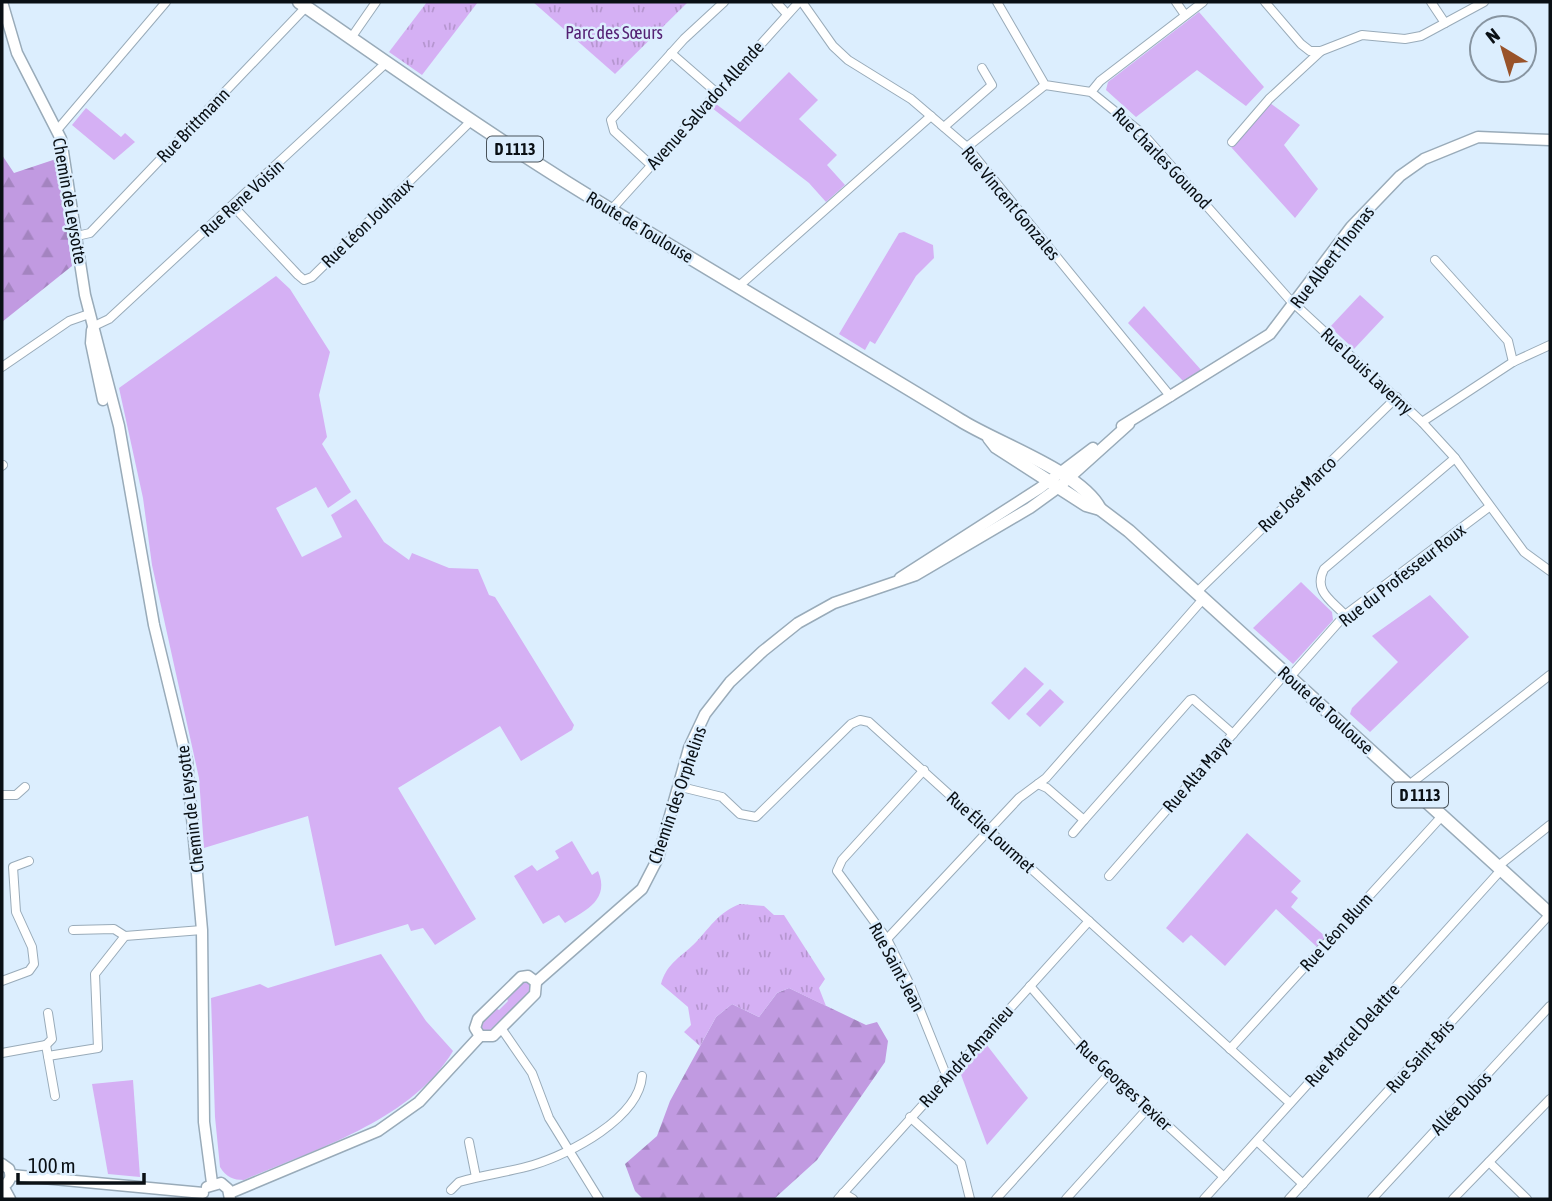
<svg xmlns="http://www.w3.org/2000/svg" width="1552" height="1201" viewBox="0 0 1552 1201" font-family="'Asap Condensed',sans-serif">
<style>
.green{fill:#d5b0f4}
.forest{fill:url(#forest-firs)}
.park{fill:url(#park-tufts)}
.lines{fill:none;stroke-linecap:round;stroke-linejoin:round}
.street-casing{stroke:#99abb9;stroke-width:10}
.secondary-casing{stroke:#99abb9;stroke-width:13}
.primary-casing{stroke:#99abb9;stroke-width:15}
.street{stroke:#fff;stroke-width:8}
.secondary{stroke:#fff;stroke-width:10}
.primary{stroke:#fff;stroke-width:12}
.labels{text-anchor:middle;dominant-baseline:central;stroke-width:5;stroke-linejoin:round;paint-order:stroke}
.shield{fill:#dceefe;stroke:#49535b;stroke-width:2}
.shield-label{font-size:16px;font-weight:bold;fill:#0a1015}
.park-label{font-size:18px;fill:#542174;stroke:#dceefe}
.street-label{font-size:18px;fill:#0a1015;stroke:#dceefe}
</style>
<defs>
<pattern id="forest-firs" width="22" height="20" patternUnits="userSpaceOnUse" patternTransform="scale(1.75)"><rect width="22" height="20" fill="#c19ae1"/><path d="M5 1l3.5 6h-7zM16 11l3.5 6h-7z" fill="#a484c0"/></pattern>
<pattern id="park-tufts" width="24" height="20" patternUnits="userSpaceOnUse" patternTransform="scale(1.75)"><rect width="24" height="20" fill="#d5b0f4"/><path d="M3 7l-1-3M5 7V3M7 7l1-3M15 17l-1-3M17 17v-4M19 17l1-3" fill="none" stroke="#b696d0"/></pattern>
</defs>
<rect width="100%" height="100%" fill="#dceefe"/>
<g class="green">
<polygon points="1199,12 1264,87 1246,106 1197,70 1136,117 1106,90 1108,82"/>
<polygon points="789,72 818,100 799,119 837,155 827,165 845,185 826,202 809,183 712,108 716,104 740,122"/>
<polygon points="1270,103 1300,125 1284,145 1318,189 1295,218 1231,147"/>
<polygon points="86,108 121,137 125,133 135,142 114,160 72,125"/>
<polygon points="904,232 933,245 934,258 916,276 875,344 870,341 865,350 839,334 899,233"/>
<polygon points="276,276 290,289 330,352 319,395 327,437 322,444 351,492 328,508 316,487 276,508 302,557 342,537 331,515 356,499 384,542 409,560 412,553 449,568 478,569 489,595 495,597 574,725 572,730 521,761 500,726 398,788 476,919 435,945 423,928 411,931 408,924 335,946 308,816 204,848 199,778 152,565 143,498 119,388"/>
<polygon points="1360,295 1384,317 1354,349 1330,327"/>
<polygon points="1144,306 1202,371 1184,382 1128,323"/>
<polygon points="1301,582 1332,612 1333,620 1293,664 1253,628"/>
<polygon points="1430,595 1469,637 1370,732 1350,714 1352,708 1398,662 1372,636"/>
<polygon points="1025,667 1044,684 1009,720 991,703"/>
<polygon points="1050,689 1064,702 1040,727 1026,714"/>
<polygon points="1247,833 1301,881 1291,892 1298,898 1291,907 1326,937 1317,947 1276,909 1225,966 1191,935 1183,943 1166,928"/>
<path d="M 572,841 L 592,875 L 598,871 C 610,899 587,910 565,923 L 559,915 L 543,924 L 514,876 L 532,865 L 537,871 L 559,858 L 555,851 Z"/>
<path d="M 381,954 L 426,1021 L 453,1051 C 411,1121 315,1149 244,1180 C 233,1180 226,1177 220,1167 L 215,1117 L 211,998 L 260,984 L 268,988 Z"/>
<polygon points="525,981 531,984 530,992 489,1031 480,1029 480,1023 495,1008 499,1010 508,1001 506,997"/>
<polygon points="986,1044 1028,1098 987,1145 960,1072"/>
<polygon points="133,1080 140,1177 108,1174 92,1084"/>
</g>
<g class="forest">
<polygon points="2,155 14,173 56,159 72,266 2,322"/>
<polygon points="789,988 866,1025 877,1022 888,1041 885,1062 817,1160 774,1199 643,1199 635,1191 625,1164 657,1136 670,1101 716,1017 732,1004 759,1017 777,993"/>
</g>
<g class="park">
<polygon points="427,2 478,2 422,75 389,52"/>
<polygon points="533,2 688,2 615,74"/>
<path d="M 740,904 L 764,906 L 774,915 L 784,915 L 825,979 L 819,988 L 826,1006 L 789,988 L 777,993 L 759,1017 L 732,1004 L 716,1017 L 700,1046 L 684,1032 L 691,1025 L 688,1007 L 661,984 C 667,962 683,956 697,941 C 712,925 719,912 740,904 Z"/>
</g>
<g class="lines">
<defs>
<g id="street">
<polyline points="776,2 787,14"/>
<polyline points="802,2 833,46 848,60 911,99 967,147 1171,397"/>
<polyline points="997,2 1045,85 1091,92 1143,134 1289,299 1422,422 1455,458 1524,552 1550,571"/>
<polyline points="1176,2 1185,15"/>
<polyline points="1265,2 1301,44 1310,51 1321,51 1362,35 1405,39 1421,36 1484,2"/>
<polyline points="1431,2 1445,23"/>
<polyline points="351,38 376,2"/>
<polyline points="671,53 717,93"/>
<polyline points="1091,92 1100,81 1203,2"/>
<polyline points="944,127 992,85 982,68"/>
<polyline points="58,129 166,2"/>
<polyline points="1232,142 1269,99 1321,51"/>
<polyline points="967,147 1045,85"/>
<polyline points="651,165 614,131 611,120 684,39 724,2"/>
<polyline points="233,206 298,275 304,280 312,277 471,121"/>
<polyline points="612,209 799,2"/>
<polyline points="77,236 90,233 306,7"/>
<polyline points="1435,260 1508,341 1513,362"/>
<polyline points="739,286 931,116"/>
<polyline points="92,327 109,319 386,63"/>
<polyline points="2,367 69,321 89,314"/>
<polyline points="1422,422 1513,362 1550,345"/>
<polyline points="2,466 3,465"/>
<polyline points="1197,592 1397,397"/>
<path d="M 1345,615 C 1331,600 1313,591 1324,569 L 1455,458"/>
<polyline points="1290,677 1345,615 1489,507"/>
<polyline points="924,770 842,860 837,871 887,939 910,985 947,1077"/>
<polyline points="1038,784 1047,788 1084,820 1190,700 1193,699 1233,734"/>
<polyline points="1409,785 1550,675"/>
<polyline points="677,786 722,797 740,814 756,817 851,724 860,720 869,722 1290,1103"/>
<polyline points="2,795 16,795 25,787"/>
<polyline points="1073,833 1084,820"/>
<polyline points="1497,867 1550,825"/>
<polyline points="1109,876 1286,673"/>
<polyline points="73,930 114,929 125,936"/>
<polyline points="887,939 1019,798 1046,778 1204,598"/>
<polyline points="2,981 29,971 34,964 32,947 16,912 13,867 29,861"/>
<polyline points="1030,986 1086,1051 1224,1177"/>
<polyline points="501,1028 532,1073 549,1118 599,1199"/>
<polyline points="46,1045 55,1096"/>
<polyline points="46,1045 52,1039 48,1013"/>
<polyline points="1230,1049 1442,816"/>
<polyline points="2,1053 46,1045"/>
<polyline points="48,1056 98,1048 95,974 125,936 202,930"/>
<polyline points="910,1117 961,1163 970,1199"/>
<polyline points="1257,1141 1303,1184"/>
<polyline points="469,1142 476,1177"/>
<polyline points="1489,1162 1527,1199"/>
<path d="M 451,1190 L 459,1182 C 483,1175 509,1172 533,1165 C 570,1154 639,1118 642,1076"/>
<polyline points="843,1193 853,1199"/>
<polyline points="838,1199 1089,921"/>
<polyline points="996,1199 1110,1073"/>
<polyline points="1066,1199 1148,1108"/>
<polyline points="1204,1199 1501,870"/>
<polyline points="1289,1199 1550,914"/>
<polyline points="1372,1199 1550,1006"/>
<polyline points="1453,1199 1550,1099"/>
</g>
<g id="secondary">
<polyline points="2,2 17,53 61,139 85,295 119,426 154,625 187,761 202,930 204,1122 212,1183"/>
<polyline points="92,330 91,343 103,400"/>
<polyline points="1122,426 1270,334 1351,227 1400,176 1424,159 1478,137 1550,140"/>
<polyline points="900,578 1040,488 1093,448"/>
<polyline points="536,982 642,889 658,858 689,748 705,714 730,682 763,651 798,623 834,603 916,575 1030,508 1059,487 1129,424"/>
<polyline points="480,1036 475,1028 478,1019 521,977 528,976 536,982"/>
<polyline points="480,1036 493,1036 535,994 536,982"/>
<path d="M 2,1164 L 9,1169 C 12,1177 10,1183 2,1186"/>
<polyline points="11,1175 203,1193"/>
<polyline points="3,1186 10,1199"/>
<polyline points="207,1187 221,1183 228,1189 230,1199"/>
<polyline points="230,1193 378,1131 419,1102 480,1036"/>
</g>
<g id="primary">
<path d="M 299,2 C 387,63 475,125 566,182 C 696,263 829,340 960,420 C 996,443 1080,471 1100,509"/>
<polyline points="989,438 996,447 1086,505 1100,509 1129,531 1550,914"/>
</g>
</defs>
<use href="#street" class="street-casing"/>
<use href="#secondary" class="secondary-casing"/>
<use href="#primary" class="primary-casing"/>
<use href="#street" class="street"/>
<use href="#secondary" class="secondary"/>
<use href="#primary" class="primary"/>
</g>
<g class="labels">
<g class="shield">
<rect x="487" y="136.5" width="56" height="25" rx="5"/>
<rect x="1392" y="782.5" width="56" height="25" rx="5"/>
</g>
<g class="shield-label">
<text x="515" y="149">D 1113</text>
<text x="1420" y="795">D 1113</text>
</g>
<g class="park-label">
<text x="614" y="32">Parc des Sœurs</text>
</g>
<g class="street-label">
<text transform="translate(705 105) rotate(-48)">Avenue Salvador Allende</text>
<text transform="translate(193 125) rotate(-46)">Rue Brittmann</text>
<text transform="translate(1162 158) rotate(46)">Rue Charles Gounod</text>
<text transform="translate(242 198) rotate(-42)">Rue Rene Voisin</text>
<text transform="translate(70 201) rotate(80)">Chemin de Leysotte</text>
<text transform="translate(1011 203) rotate(50)">Rue Vincent Gonzales</text>
<text transform="translate(367 223) rotate(-44)">Rue Léon Jouhaux</text>
<text transform="translate(640 227) rotate(31)">Route de Toulouse</text>
<text transform="translate(1332 257) rotate(-52)">Rue Albert Thomas</text>
<text transform="translate(1367 371) rotate(43)">Rue Louis Laverny</text>
<text transform="translate(1297 494) rotate(-44)">Rue José Marco</text>
<text transform="translate(1402 575) rotate(-38)">Rue du Professeur Roux</text>
<text transform="translate(1326 710) rotate(42)">Route de Toulouse</text>
<text transform="translate(1197 774) rotate(-49)">Rue Alta Maya</text>
<text transform="translate(677 795) rotate(-71)">Chemin des Orphelins</text>
<text transform="translate(190 809) rotate(-97)">Chemin de Leysotte</text>
<text transform="translate(991 832) rotate(42)">Rue Élie Lourmet</text>
<text transform="translate(1336 932) rotate(-48)">Rue Léon Blum</text>
<text transform="translate(897 967) rotate(62)">Rue Saint-Jean</text>
<text transform="translate(1352 1035) rotate(-48)">Rue Marcel Delattre</text>
<text transform="translate(966 1056) rotate(-48)">Rue André Amanieu</text>
<text transform="translate(1420 1056) rotate(-48)">Rue Saint-Bris</text>
<text transform="translate(1124 1085) rotate(43)">Rue Georges Texier</text>
<text transform="translate(1461 1103) rotate(-47)">Allée Dubos</text>
</g>
</g>
<rect width="1552" height="1201" fill="none" stroke="#0a1015" stroke-width="7"/>
<g transform="translate(1503 49) rotate(322)"><circle r="33" fill="#dceefe" stroke="#8895a1" stroke-width="2"/>
<path d="M0-5L12 26L0 18L-12 26Z" fill="#99532a"/>
<text y="-10" font-size="19" font-weight="bold" text-anchor="middle" fill="#0a1015">N</text>
</g>
<path d="M18 1173v10h126v-10" fill="none" stroke="#0a1015" stroke-width="3.5"/>
<text x="28" y="1173" font-size="21" fill="#0a1015" stroke="#dceefe" stroke-width="5" paint-order="stroke">100 m</text>
</svg>
